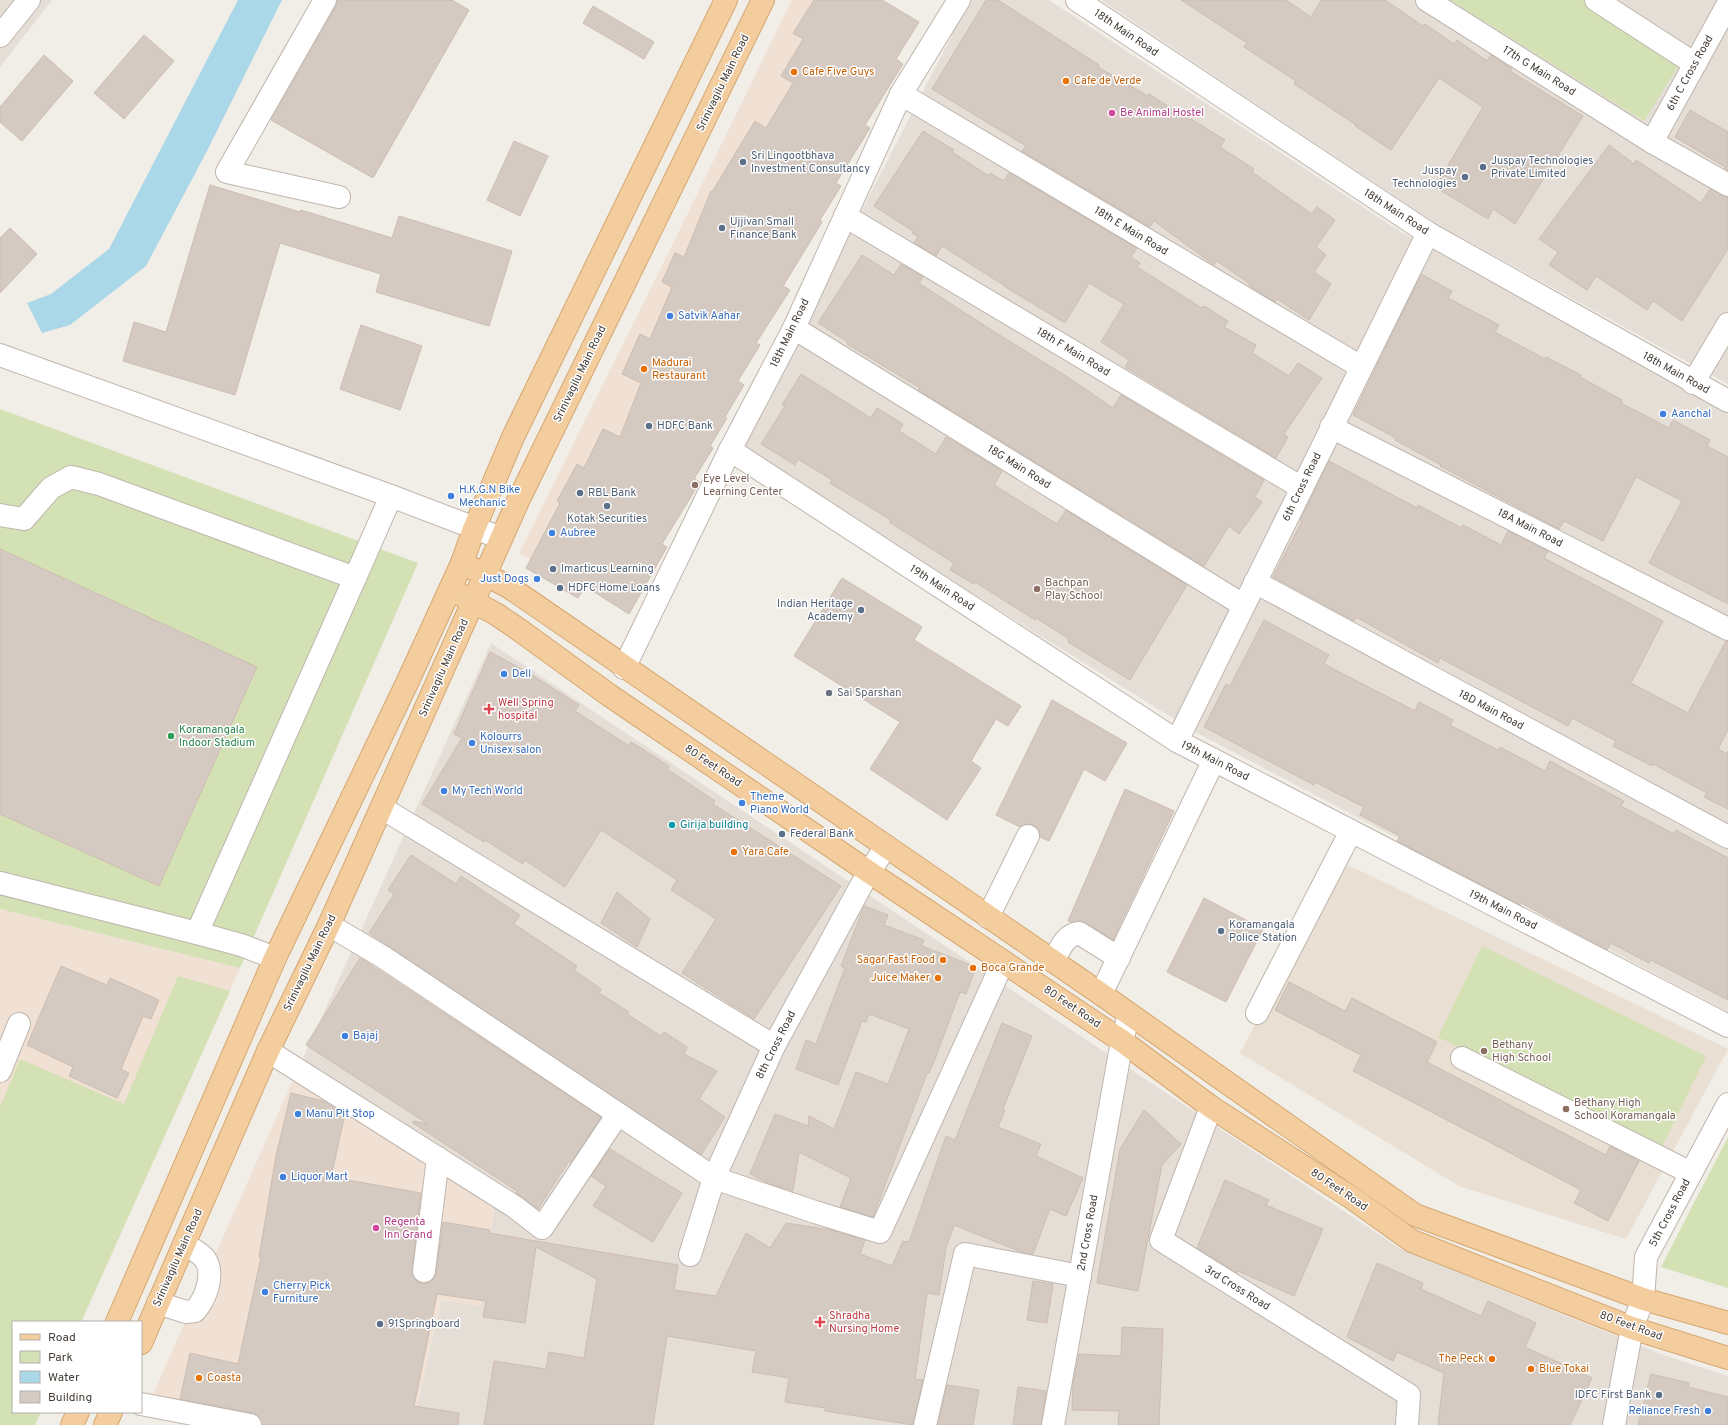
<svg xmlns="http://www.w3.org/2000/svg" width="1728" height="1425" viewBox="0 0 1728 1425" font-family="Overpass,sans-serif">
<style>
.residential{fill:#e5ded6}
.commercial{fill:#f1e0d4}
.education{fill:#e9dfd2}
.green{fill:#d4e1b4}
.water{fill:#aad8e8}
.building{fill:#d5cac1;stroke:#ccbdb2}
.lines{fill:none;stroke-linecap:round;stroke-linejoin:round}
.minor-casing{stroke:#bfb6ae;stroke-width:24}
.major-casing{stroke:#d6a770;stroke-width:24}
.minor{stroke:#fff;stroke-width:22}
.major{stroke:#f3cd9e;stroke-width:22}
.food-dot{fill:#e8710a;stroke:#fff;stroke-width:1.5}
.hotel-dot{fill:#d1479c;stroke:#fff;stroke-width:1.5}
.service-dot{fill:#5c6f8a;stroke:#fff;stroke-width:1.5}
.shop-dot{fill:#3f7fe0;stroke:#fff;stroke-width:1.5}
.education-dot{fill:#8d6e63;stroke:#fff;stroke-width:1.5}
.worship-dot{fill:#6b7280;stroke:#fff;stroke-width:1.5}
.health-dot{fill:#e0444e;stroke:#fff;stroke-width:1.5}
.leisure-dot{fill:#2e9e5b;stroke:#fff;stroke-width:1.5}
.culture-dot{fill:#0f9aa8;stroke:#fff;stroke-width:1.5}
.labels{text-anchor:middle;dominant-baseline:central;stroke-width:3;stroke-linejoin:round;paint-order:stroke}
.street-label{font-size:11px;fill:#443d37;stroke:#fff}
.food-label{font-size:11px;fill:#c56008;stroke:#fff;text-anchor:start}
.hotel-label{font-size:11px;fill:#b23c85;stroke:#fff;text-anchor:start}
.service-label{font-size:11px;fill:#4e5e75;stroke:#fff;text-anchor:start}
.shop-label{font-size:11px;fill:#366cbe;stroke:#fff;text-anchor:start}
.education-label{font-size:11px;fill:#785e54;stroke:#fff;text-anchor:start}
.worship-label{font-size:11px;fill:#5b616d;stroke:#fff;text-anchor:start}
.health-label{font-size:11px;fill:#be3a42;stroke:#fff;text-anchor:start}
.leisure-label{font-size:11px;fill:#27864d;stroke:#fff;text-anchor:start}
.culture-label{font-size:11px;fill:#0d838f;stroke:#fff;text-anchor:start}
</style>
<rect width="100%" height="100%" fill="#f1ede7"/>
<g class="residential">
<polygon points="0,0 52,0 0,67"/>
<polygon points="970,0 1049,0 1401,232 1728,412 1728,1012 1197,733 739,449"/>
<polygon points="1101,0 1728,0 1728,384 1435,223"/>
<polygon points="491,643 1399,1248 1663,1355 1728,1376 1728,1425 413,1425 441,1300 481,1306 295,1076"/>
</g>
<g class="commercial">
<polygon points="792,0 879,0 582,590 519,553 665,260"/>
<polygon points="0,909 240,968 81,1322 13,1322 13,1412 41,1412 35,1425 0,1425"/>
<polygon points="295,1076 495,1205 481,1306 440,1300 413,1425 299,1425 153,1394"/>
</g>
<polygon class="education" points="1342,862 1728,1049 1626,1239 1459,1186 1240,1053"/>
<g class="green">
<polygon points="1450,0 1582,0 1681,62 1644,121"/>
<polygon points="0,409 418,563 240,968 0,909"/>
<polygon points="1482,946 1706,1056 1662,1147 1438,1037"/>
<polygon points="178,976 230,991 81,1322 13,1322 13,1412 41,1412 35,1425 0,1425 0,1107 20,1059 124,1104"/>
<polygon points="1728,1137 1728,1288 1661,1267"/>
</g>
<polygon class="water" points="238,0 282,0 207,151 146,266 70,325 42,333 27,303 51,294 109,249"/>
<g class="building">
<polygon points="338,0 452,0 469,10 373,178 271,120 336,6"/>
<polygon points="814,0 882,0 919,22 896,59 903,64 865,125 870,128 836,183 841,186 820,220 822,222 783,286 790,290 756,343 760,345 738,381 744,385 725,417 727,418 710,446 713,448 694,479 700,482 662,544 667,547 629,614 585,586 578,598 526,568 560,503 557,501 577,464 584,468 603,429 620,437 641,383 622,374 640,334 650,339 672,287 662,282 675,253 684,257 711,191 712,192 755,121 766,128 793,83 781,76 803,39 793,33"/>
<polygon points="986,0 998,0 1099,65 1098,67 1148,96 1149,94 1190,120 1191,119 1225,140 1220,147 1254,169 1252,172 1312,214 1317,207 1335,220 1316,247 1326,255 1314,272 1331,284 1309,320 1277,299 1275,302 1256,290 1249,285 1250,284 1217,261 1214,265 1154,221 1150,227 1022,151 1026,146 932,89"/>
<polygon points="1181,0 1286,0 1311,17 1321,0 1385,0 1423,26 1425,24 1454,44 1457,40 1487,61 1491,55 1512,69 1510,71 1583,116 1515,224 1493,209 1488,219 1435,187 1483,107 1439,78 1391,150 1355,126 1356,125 1294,84 1296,81 1244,47 1247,43"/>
<polygon points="593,6 654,42 644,59 583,23"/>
<polygon points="144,35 174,61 124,119 94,93"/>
<polygon points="44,55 73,81 22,141 0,122 0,107"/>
<polygon points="1690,110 1728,132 1728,171 1724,168 1725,167 1675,137"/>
<polygon points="923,131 954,150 952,152 989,176 990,173 1004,181 1009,173 1137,248 1131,257 1140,263 1137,267 1202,308 1204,306 1228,321 1224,327 1256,345 1252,353 1289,376 1298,363 1322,378 1284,434 1288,437 1276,458 1125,367 1129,360 1101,342 1124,304 1089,283 1065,323 1005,287 1005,286 942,246 936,256 914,243 918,236 912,233 913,231 874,206"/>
<polygon points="514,141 548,156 520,216 487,200"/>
<polygon points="1609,145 1634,164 1636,160 1701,203 1710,189 1728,197 1728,249 1682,321 1653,301 1647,310 1596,276 1587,290 1549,265 1558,252 1539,239"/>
<polygon points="210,185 300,212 301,210 392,238 399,216 512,251 489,326 376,292 381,274 280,243 235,395 123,361 134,322 166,332"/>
<polygon points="10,228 37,254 0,293 0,238"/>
<polygon points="862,255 894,275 901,264 923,277 919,283 928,289 993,331 1066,376 1113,408 1121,395 1264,480 1255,497 1262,502 1239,534 1229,526 1204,566 959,415 918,390 920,388 847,344 848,342 818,323"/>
<polygon points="1421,274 1452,291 1448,298 1499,325 1495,332 1545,359 1546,357 1581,375 1580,377 1622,400 1621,403 1669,428 1673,420 1710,440 1707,446 1728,457 1728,604 1649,563 1682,501 1636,477 1603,541 1564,521 1559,529 1440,466 1441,465 1395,440 1396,438 1353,415"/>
<polygon points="361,325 422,346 400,410 340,389"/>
<polygon points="801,374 871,418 877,408 903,424 899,431 936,454 946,437 1002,471 994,485 1057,524 1066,510 1187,585 1130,680 1068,642 1069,639 1036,618 1035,620 975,582 974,584 950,570 954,563 889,522 891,520 830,483 832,480 798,459 795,465 761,444 785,406 782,405"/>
<polygon points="1329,461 1417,508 1418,505 1462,528 1463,525 1501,545 1508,531 1548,551 1544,558 1663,621 1631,683 1688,713 1726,641 1728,641 1728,730 1718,749 1727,754 1728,751 1728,809 1704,797 1707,793 1653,764 1652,766 1613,746 1616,741 1572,718 1568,726 1440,658 1438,663 1356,617 1354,621 1273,577 1302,521 1300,520"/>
<polygon points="0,549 257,667 159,886 0,814"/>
<polygon points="842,578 922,627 914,640 1021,706 1008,726 996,719 971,761 981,768 947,820 870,769 900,722 794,656"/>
<polygon points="1264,620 1329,655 1324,664 1415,711 1419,702 1453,720 1450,725 1498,750 1500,747 1545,771 1550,761 1624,801 1621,806 1674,834 1676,830 1728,858 1728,1000 1651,960 1649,963 1611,943 1607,950 1521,903 1520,905 1397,841 1400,836 1360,815 1364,807 1315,782 1314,785 1204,727 1226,684 1230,686"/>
<polygon points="490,652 529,673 579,705 575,711 629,746 631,742 669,766 667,769 715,801 713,804 841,886 754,1019 682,973 716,919 671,890 677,880 601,830 565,887 525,860 523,864 485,840 484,842 422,804 462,738 454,734"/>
<polygon points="1052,700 1127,743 1105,781 1084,769 1049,841 1040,837 1039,829 1034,825 1027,824 1020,827 996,815"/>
<polygon points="1125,789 1174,811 1113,940 1085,922 1081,921 1071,922 1068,921"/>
<polygon points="411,855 456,884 461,876 520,915 514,924 577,966 574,970 601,989 599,993 629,1012 627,1014 661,1036 664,1032 687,1047 684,1054 717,1071 699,1099 725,1117 701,1155 369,933 394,894 388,890"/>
<polygon points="617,892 650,919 637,947 601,923"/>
<polygon points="1204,898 1263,929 1226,1002 1167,972"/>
<polygon points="864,906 888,915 884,925 924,940 922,946 976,967 966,994 960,992 935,1059 929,1073 927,1073 873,1217 840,1207 851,1178 799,1152 793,1191 770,1184 750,1174 775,1114 808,1126 809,1116 834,1129 856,1072 888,1084 909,1029 869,1014 866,1022 862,1021 838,1085 796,1069 806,1040 816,1044 845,968 841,966"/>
<polygon points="360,958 601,1117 571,1163 569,1161 538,1209 516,1193 517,1191 413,1123 413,1121 428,1124 306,1045"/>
<polygon points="61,966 107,985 110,978 159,1000 151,1019 143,1016 121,1069 129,1073 117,1098 69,1076 73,1067 27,1045"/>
<polygon points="1289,982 1345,1011 1352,998 1437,1042 1427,1062 1606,1155 1610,1146 1639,1161 1608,1221 1574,1203 1581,1190 1353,1071 1361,1055 1275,1010"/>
<polygon points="1002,1023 1032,1036 1003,1109 1005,1110 998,1127 1041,1144 1036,1156 1083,1178 1066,1216 1050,1209 1033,1254 1021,1252 954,1225 946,1248 939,1295 927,1293 915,1379 923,1380 913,1425 825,1411 825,1408 785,1402 789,1378 752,1372 756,1351 667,1336 653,1425 484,1425 494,1361 546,1369 549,1352 584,1358 597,1279 536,1247 525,1323 483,1317 486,1301 437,1294 414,1406 459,1413 458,1425 262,1425 258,1416 253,1413 180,1399 190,1353 238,1364 261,1257 259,1257 276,1156 291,1093 323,1101 345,1114 331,1177 421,1193 412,1269 413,1276 417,1281 422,1283 428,1283 434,1278 436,1273 443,1222 490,1230 489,1233 678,1265 674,1290 716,1296 746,1233 770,1248 786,1223 831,1230 865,1240 860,1254 892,1266 903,1241 909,1242 946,1136 955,1140"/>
<polygon points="1144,1110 1181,1144 1162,1165 1138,1291 1097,1283 1120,1149"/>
<polygon points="610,1149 682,1193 653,1242 593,1206 606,1186 591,1176"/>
<polygon points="1225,1180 1269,1200 1266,1205 1323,1229 1294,1296 1238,1271 1237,1273 1197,1248"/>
<polygon points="1377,1263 1423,1283 1421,1289 1481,1316 1488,1301 1536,1323 1525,1347 1592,1378 1570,1425 1438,1425 1444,1373 1397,1352 1393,1361 1347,1337"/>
<polygon points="1033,1281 1053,1284 1047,1323 1027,1320"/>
<polygon points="1122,1327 1163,1329 1159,1425 1118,1425 1119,1411 1072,1410 1073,1384 1079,1354 1121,1356"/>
<polygon points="1651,1374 1689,1383 1688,1387 1728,1397 1728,1425 1638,1425"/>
<polygon points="947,1385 979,1390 973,1425 938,1425"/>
<polygon points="1018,1387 1046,1391 1041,1425 1013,1425"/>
</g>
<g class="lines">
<defs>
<g id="minor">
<polyline points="325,0 227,172 339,197"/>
<polyline points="1077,0 1428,233 1728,401"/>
<polyline points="1427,0 1652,142 1728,185"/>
<polyline points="1596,0 1695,64"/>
<polyline points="0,36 29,0"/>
<polyline points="901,94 1361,367"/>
<polyline points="1652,142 1728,4"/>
<polyline points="845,216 1302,488"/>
<polyline points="794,328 1243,605"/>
<polyline points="0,355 391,496 501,538"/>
<polyline points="1693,383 1728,324"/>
<polyline points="1331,427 1728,629"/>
<polyline points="730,450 1177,741 1728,1026"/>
<polyline points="0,515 24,519 51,488 71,477 99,484 355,578 391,496"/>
<polyline points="1255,582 1728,837"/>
<polyline points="624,668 730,450 794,328 901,94 959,0"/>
<polyline points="1177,741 1428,233"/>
<polyline points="382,808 774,1046"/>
<polyline points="0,883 197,933 241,945 275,958"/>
<polyline points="988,917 1028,836"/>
<polyline points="329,925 383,957 714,1178 815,1212 880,1232 1003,962"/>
<polyline points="197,933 355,578"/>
<path d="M 1053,961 C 1060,950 1064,935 1079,933 L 1119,958"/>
<polyline points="1101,994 1214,760"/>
<polyline points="1257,1013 1351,831"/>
<polyline points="268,1051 515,1207 542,1228 618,1114"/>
<polyline points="1462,1058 1691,1173"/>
<polyline points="0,1071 19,1024"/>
<polyline points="1211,1107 1161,1240 1409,1395 1407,1425"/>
<polyline points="690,1255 714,1178 774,1046 862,884 886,846"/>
<polyline points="424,1271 438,1158"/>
<path d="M 158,1303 L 186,1312 L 195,1311 C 206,1298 215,1274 205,1259 C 201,1253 190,1248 184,1244"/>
<polyline points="141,1404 250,1425"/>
<polyline points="925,1425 965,1254 1080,1276"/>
<polyline points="1053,1425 1122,1041 1129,1014"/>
<polyline points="1614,1425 1632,1328 1643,1299 1646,1257 1728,1104"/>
</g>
<g id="major">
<polyline points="462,563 509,587 1101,994 1415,1215 1643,1299 1728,1323"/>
<polyline points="450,589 496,614 518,629 609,695 860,866 1122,1041 1211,1107 1352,1198 1412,1241 1632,1328 1728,1358"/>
<polyline points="117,1322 275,958 407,683 462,563 474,529 513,437 726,0"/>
<polyline points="141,1343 268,1051 329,925 518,501 763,0"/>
<polyline points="72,1425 78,1412"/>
<polyline points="105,1425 111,1412"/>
</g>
</defs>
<use href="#minor" class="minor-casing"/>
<use href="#major" class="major-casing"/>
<use href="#minor" class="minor"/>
<use href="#major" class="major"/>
</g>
<g class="food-dot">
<circle cx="794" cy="72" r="4"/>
<circle cx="1066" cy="81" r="4"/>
<circle cx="644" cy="369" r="4"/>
<circle cx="734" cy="852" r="4"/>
<circle cx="943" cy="960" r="4"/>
<circle cx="973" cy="968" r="4"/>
<circle cx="938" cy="978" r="4"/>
<circle cx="1492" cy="1359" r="4"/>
<circle cx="1531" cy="1369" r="4"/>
<circle cx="199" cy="1378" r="4"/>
</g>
<g class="hotel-dot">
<circle cx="1112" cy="113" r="4"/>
<circle cx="376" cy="1228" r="4"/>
</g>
<g class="service-dot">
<circle cx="743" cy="162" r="4"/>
<circle cx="1483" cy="167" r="4"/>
<circle cx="1465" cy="177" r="4"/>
<circle cx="722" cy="228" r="4"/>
<circle cx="649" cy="426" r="4"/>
<circle cx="580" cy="493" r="4"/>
<circle cx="607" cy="506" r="4"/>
<circle cx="553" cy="569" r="4"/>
<circle cx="560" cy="588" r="4"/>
<circle cx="861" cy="610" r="4"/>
<circle cx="782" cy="834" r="4"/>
<circle cx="1221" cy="931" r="4"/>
<circle cx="380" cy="1324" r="4"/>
<circle cx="1659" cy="1395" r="4"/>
</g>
<g class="shop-dot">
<circle cx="670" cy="316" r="4"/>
<circle cx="1663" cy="414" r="4"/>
<circle cx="451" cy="496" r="4"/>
<circle cx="552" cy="533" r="4"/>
<circle cx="537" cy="579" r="4"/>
<circle cx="504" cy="674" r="4"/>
<circle cx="472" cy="743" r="4"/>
<circle cx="444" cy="791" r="4"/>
<circle cx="742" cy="803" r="4"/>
<circle cx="345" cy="1036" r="4"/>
<circle cx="298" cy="1114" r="4"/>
<circle cx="283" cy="1177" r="4"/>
<circle cx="265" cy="1292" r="4"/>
<circle cx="1708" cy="1411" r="4"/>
</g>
<g class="education-dot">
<circle cx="695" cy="485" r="4"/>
<circle cx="1037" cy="589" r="4"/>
<circle cx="1484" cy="1051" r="4"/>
<circle cx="1566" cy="1109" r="4"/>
</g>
<circle class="worship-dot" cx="829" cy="693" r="4"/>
<g class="health-dot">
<path d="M487 703h4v4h4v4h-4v4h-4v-4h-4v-4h4z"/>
<path d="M818 1316h4v4h4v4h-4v4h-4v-4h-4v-4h4z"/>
</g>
<circle class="leisure-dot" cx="171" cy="736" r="4"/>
<circle class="culture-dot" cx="672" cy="825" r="4"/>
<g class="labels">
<g class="street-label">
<text transform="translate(1126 33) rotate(34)">18th Main Road</text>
<text transform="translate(1539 71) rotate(32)">17th G Main Road</text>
<text transform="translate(1690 73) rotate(-61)">6th C Cross Road</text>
<text transform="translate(723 83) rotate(-64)">Srinivagilu Main Road</text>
<text transform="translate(1396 212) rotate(33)">18th Main Road</text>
<text transform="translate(1131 231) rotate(31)">18th E Main Road</text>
<text transform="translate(790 333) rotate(-64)">18th Main Road</text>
<text transform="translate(1073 352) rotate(31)">18th F Main Road</text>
<text transform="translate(1676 373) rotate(29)">18th Main Road</text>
<text transform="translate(580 374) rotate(-64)">Srinivagilu Main Road</text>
<text transform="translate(1019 467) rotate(32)">18G Main Road</text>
<text transform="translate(1302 487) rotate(-64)">6th Cross Road</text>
<text transform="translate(1530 528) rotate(27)">18A Main Road</text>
<text transform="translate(942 588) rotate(33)">19th Main Road</text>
<text transform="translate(444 668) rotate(-66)">Srinivagilu Main Road</text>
<text transform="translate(1491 710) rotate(28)">18D Main Road</text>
<text transform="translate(1215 761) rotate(27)">19th Main Road</text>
<text transform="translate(713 766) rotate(34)">80 Feet Road</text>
<text transform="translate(1503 910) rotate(27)">19th Main Road</text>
<text transform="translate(310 963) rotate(-64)">Srinivagilu Main Road</text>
<text transform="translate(1072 1007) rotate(34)">80 Feet Road</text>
<text transform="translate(776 1045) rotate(-63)">8th Cross Road</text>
<text transform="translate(1339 1190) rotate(34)">80 Feet Road</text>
<text transform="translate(1670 1213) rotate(-62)">5th Cross Road</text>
<text transform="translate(1088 1233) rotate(-80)">2nd Cross Road</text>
<text transform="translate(178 1258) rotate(-66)">Srinivagilu Main Road</text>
<text transform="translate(1237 1288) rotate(32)">3rd Cross Road</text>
<text transform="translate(1631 1326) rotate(20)">80 Feet Road</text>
</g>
<g class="food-label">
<text x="802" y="72">Cafe Five Guys</text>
<text x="1074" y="81">Cafe de Verde</text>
<text x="652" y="363">Madurai<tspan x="652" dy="13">Restaurant</tspan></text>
<text x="742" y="852">Yara Cafe</text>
<text x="935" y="960" text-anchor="end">Sagar Fast Food</text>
<text x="981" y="968">Boca Grande</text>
<text x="930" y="978" text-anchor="end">Juice Maker</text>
<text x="1484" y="1359" text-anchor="end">The Peck</text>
<text x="1539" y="1369">Blue Tokai</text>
<text x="207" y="1378">Coasta</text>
</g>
<g class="hotel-label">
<text x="1120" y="113">Be Animal Hostel</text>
<text x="384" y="1222">Regenta<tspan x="384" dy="13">Inn Grand</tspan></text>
</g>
<g class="service-label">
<text x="751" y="156">Sri Lingootbhava<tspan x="751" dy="13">Investment Consultancy</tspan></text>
<text x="1491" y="161">Juspay Technologies<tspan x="1491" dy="13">Private Limited</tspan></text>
<text x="1457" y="171" text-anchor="end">Juspay<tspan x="1457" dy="13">Technologies</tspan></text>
<text x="730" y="222">Ujjivan Small<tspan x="730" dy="13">Finance Bank</tspan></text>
<text x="657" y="426">HDFC Bank</text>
<text x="588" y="493">RBL Bank</text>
<text x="607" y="519" text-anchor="middle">Kotak Securities</text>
<text x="561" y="569">Imarticus Learning</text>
<text x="568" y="588">HDFC Home Loans</text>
<text x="853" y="604" text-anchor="end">Indian Heritage<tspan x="853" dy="13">Academy</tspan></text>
<text x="790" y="834">Federal Bank</text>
<text x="1229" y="925">Koramangala<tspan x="1229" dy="13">Police Station</tspan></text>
<text x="388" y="1324">91Springboard</text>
<text x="1651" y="1395" text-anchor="end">IDFC First Bank</text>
</g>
<g class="shop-label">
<text x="678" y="316">Satvik Aahar</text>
<text x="1671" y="414">Aanchal</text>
<text x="459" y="490">H.K.G.N Bike<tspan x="459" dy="13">Mechanic</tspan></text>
<text x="560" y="533">Aubree</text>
<text x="529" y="579" text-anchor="end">Just Dogs</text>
<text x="512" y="674">Dell</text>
<text x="480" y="737">Kolourrs<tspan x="480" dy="13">Unisex salon</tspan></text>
<text x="452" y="791">My Tech World</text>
<text x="750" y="797">Theme<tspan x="750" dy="13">Piano World</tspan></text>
<text x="353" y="1036">Bajaj</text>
<text x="306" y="1114">Manu Pit Stop</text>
<text x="291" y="1177">Liquor Mart</text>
<text x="273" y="1286">Cherry Pick<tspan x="273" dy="13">Furniture</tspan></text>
<text x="1700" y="1411" text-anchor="end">Reliance Fresh</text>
</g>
<g class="education-label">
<text x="703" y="479">Eye Level<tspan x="703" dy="13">Learning Center</tspan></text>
<text x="1045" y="583">Bachpan<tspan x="1045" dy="13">Play School</tspan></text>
<text x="1492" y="1045">Bethany<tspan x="1492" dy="13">High School</tspan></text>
<text x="1574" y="1103">Bethany High<tspan x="1574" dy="13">School Koramangala</tspan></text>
</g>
<g class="worship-label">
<text x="837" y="693">Sai Sparshan</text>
</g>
<g class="health-label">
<text x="498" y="703">Well Spring<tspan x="498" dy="13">hospital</tspan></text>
<text x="829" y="1316">Shradha<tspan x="829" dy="13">Nursing Home</tspan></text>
</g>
<g class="leisure-label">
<text x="179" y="730">Koramangala<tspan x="179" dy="13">Indoor Stadium</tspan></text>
</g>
<g class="culture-label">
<text x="680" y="825">Girija building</text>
</g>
</g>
<rect x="12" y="1321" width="130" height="92" fill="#ffffff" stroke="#b4b1af"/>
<rect x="20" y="1334" width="20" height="6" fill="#f3cd9e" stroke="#b4b1af"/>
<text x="48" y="1341" font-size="12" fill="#443d37">Road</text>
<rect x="20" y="1351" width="20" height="12" fill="#d4e1b4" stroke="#b4b1af"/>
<text x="48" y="1361" font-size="12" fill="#443d37">Park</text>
<rect x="20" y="1371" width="20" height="12" fill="#aad8e8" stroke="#b4b1af"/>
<text x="48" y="1381" font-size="12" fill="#443d37">Water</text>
<rect x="20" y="1391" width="20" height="12" fill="#d5cac1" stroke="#b4b1af"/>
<text x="48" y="1401" font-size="12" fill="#443d37">Building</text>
</svg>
